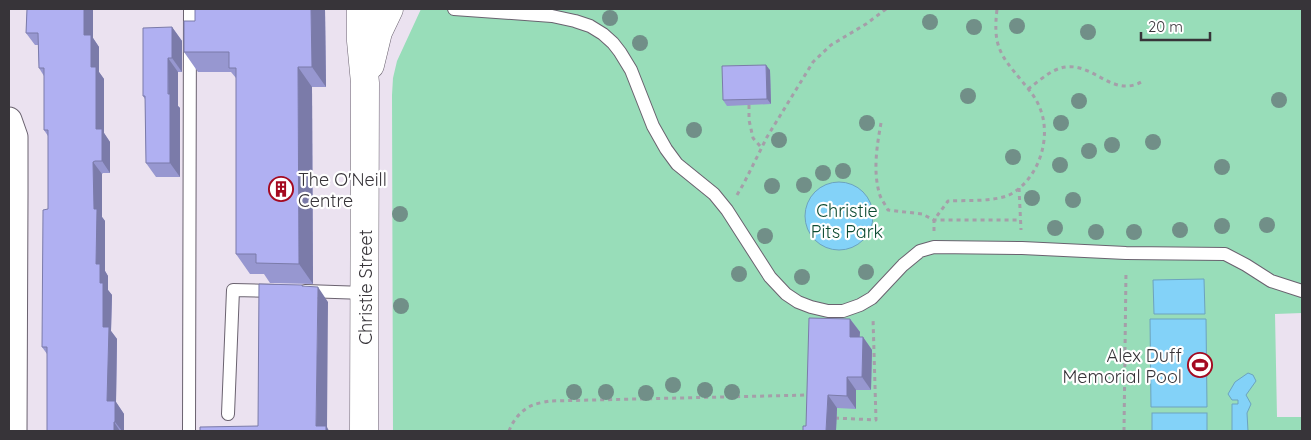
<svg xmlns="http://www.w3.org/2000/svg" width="1311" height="440" viewBox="0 0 1311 440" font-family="Quicksand,sans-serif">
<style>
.green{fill:#98ddb9}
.water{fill:#83d2f8;stroke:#6ca3bf}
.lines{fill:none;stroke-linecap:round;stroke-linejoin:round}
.lane-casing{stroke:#6a626f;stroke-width:14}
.street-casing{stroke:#6a626f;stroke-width:27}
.secondary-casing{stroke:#6a626f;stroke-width:29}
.path{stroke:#a59ea9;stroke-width:3;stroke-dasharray:4 4;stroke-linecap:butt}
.lane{stroke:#fff;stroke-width:12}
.street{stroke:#fff;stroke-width:25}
.secondary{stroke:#fff;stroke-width:28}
.tree{fill:#718f88}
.wall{fill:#9797d0}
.shaded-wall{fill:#7b7ba9}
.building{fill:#b0b0f2;stroke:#7b7ba9}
.labels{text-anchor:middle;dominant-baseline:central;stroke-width:4.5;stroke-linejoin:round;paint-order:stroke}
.poi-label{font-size:18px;fill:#373439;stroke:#fff;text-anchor:start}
.park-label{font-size:18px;fill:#0d4b32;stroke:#fff}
.street-label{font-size:18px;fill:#373439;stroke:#fff}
</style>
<rect width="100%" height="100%" fill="#ebe2f0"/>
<polygon class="green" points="421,9 1302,9 1302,313 1275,314 1277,417 1302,417 1302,431 393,431 392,95 393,78 397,61"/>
<g class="water">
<circle cx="839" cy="216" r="34"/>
<polygon points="1204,279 1205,314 1154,314 1153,280"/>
<polygon points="1150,319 1206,319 1207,407 1151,407"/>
<polygon points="1248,373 1253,375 1256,381 1246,395 1251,404 1247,413 1248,431 1232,431 1232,404 1238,404 1238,400 1232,400 1228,394 1235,382"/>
<rect x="1152" y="413" width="55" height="18"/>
</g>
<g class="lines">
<defs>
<g id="lane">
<polyline points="454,9 552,16 575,21 590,26 603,34 613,43 620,52 631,70 653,126 666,149 677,164 714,194 727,210 770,277 786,294 798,302 811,307 828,311 843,311 860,305 872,298 903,265 920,251 934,247 1022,248 1126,253 1225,254 1246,265 1271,281 1302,291"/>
<polyline points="305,291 365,293"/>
<polyline points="228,414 233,290 275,291"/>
<polyline points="189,431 190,9"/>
</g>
<polyline id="street" points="9,120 15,137 15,194 14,431"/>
<g id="secondary">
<polyline points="361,9 361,41 365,83 364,431"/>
<polyline points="370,65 378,32 389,9"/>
</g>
</defs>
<use href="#lane" class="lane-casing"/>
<use href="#street" class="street-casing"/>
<use href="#secondary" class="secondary-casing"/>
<g class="path">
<path d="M 1028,89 C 1038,82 1049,71 1061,68 C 1092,59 1112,100 1143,81"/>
<polyline points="749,105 749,120 753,138 761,147"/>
<path d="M 881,123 C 877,145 873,170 879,192 C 880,198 885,204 888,210 L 922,214 L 934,220 L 1020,220"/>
<polyline points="1019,188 1021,230"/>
<polyline points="737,195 744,183 767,137 813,62 831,45 866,24 886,9"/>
<path d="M 934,231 L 934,220 L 948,201 C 966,200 993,202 1009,195 C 1039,180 1053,136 1039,106 C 1035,96 1028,89 1022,81 C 999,54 993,45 997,9"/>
<polyline points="835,418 876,420 873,318"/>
<path d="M 509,431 C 513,420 522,409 533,405 C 538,403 545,402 550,401 L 809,395"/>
<polyline points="1124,431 1126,271"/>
</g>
<use href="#lane" class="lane"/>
<use href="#street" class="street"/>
<use href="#secondary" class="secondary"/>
</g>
<g class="tree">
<circle cx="610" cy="18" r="8"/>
<circle cx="930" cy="22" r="8"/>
<circle cx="1017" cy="26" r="8"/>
<circle cx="974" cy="27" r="8"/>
<circle cx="1088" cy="32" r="8"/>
<circle cx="640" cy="43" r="8"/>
<circle cx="968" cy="96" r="8"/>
<circle cx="1279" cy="100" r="8"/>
<circle cx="1079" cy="101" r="8"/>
<circle cx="867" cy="123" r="8"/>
<circle cx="1061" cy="123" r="8"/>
<circle cx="694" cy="130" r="8"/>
<circle cx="779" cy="140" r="8"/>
<circle cx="1153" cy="142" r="8"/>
<circle cx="1112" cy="145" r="8"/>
<circle cx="1089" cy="151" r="8"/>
<circle cx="1013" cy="157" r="8"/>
<circle cx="1060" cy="165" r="8"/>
<circle cx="1222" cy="167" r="8"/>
<circle cx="843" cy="171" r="8"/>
<circle cx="823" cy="173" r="8"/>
<circle cx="804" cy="185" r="8"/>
<circle cx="772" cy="186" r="8"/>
<circle cx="1032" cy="198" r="8"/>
<circle cx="1073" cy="200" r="8"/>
<circle cx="400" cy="214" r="8"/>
<circle cx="1267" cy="225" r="8"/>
<circle cx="1222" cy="226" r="8"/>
<circle cx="1055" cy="228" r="8"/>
<circle cx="1180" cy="230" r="8"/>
<circle cx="1096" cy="232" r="8"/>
<circle cx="1134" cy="232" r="8"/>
<circle cx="765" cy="236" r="8"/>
<circle cx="866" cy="272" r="8"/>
<circle cx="739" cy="274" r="8"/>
<circle cx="802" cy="277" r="8"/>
<circle cx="401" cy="306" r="8"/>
<circle cx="673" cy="385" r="8"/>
<circle cx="705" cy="390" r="8"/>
<circle cx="574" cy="392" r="8"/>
<circle cx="606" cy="392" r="8"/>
<circle cx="732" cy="392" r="8"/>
<circle cx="646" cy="393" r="8"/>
</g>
<g class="wall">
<polygon points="27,9 93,9 93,38 99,47 99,72 104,79 104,133 110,142 110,173 103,173 102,174 102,217 105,221 105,271 108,276 108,290 112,295 111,331 117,339 116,402 124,414 124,431 47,431 47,354 42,347 48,209 48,136 44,130 44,76 39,68 38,45 35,45 26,33"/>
<polygon points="325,9 326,87 312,87 313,284 270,283 264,274 250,274 236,254 236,78 231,72 198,72 184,52 195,21"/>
<polygon points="172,27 182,41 182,72 178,72 178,106 180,108 180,177 156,177 146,163 145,99 143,96"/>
<polygon points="770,70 771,104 727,106 723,100"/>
<polygon points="850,319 860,332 859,337 863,337 872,350 871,390 856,390 856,409 837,408 836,431 803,431 806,426"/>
</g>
<g class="shaded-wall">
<polygon points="84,9 93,9 93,38 99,47 99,72 104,79 104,133 110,142 110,173 102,161 96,129 91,67 84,35"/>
<polygon points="311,9 325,9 326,87 312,67"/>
<polygon points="172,27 182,41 182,72 172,58"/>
<polygon points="168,58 178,72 178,106 180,108 180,177 170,163"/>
<polygon points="766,65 770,70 771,104 767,99"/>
<polygon points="298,67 312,87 313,284 299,264"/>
<polygon points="93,162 102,174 102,217 105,221 105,271 108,276 108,290 112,295 111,331 117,339 116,402 124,414 124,431 122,431 115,422 107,401 100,283 96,264 94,209"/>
<polygon points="318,287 328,302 327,427 329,431 320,431 316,426"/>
<polygon points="850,319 860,332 859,350 850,337"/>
<polygon points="863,337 872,350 871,390 862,377"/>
<polygon points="847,377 856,390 856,409 847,396"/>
<polygon points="828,395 837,408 836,431 826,431"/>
<polygon points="114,422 120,431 114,431"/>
</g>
<g class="building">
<polygon points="27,9 84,9 84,35 91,35 91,67 96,67 96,129 102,129 102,161 95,161 93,162 94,209 97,209 96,264 100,264 100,283 103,283 103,327 109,327 107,401 115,401 115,422 114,422 114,431 47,431 47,347 42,347 43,210 48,209 48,130 44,130 44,68 39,68 38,33 26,33"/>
<polygon points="195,9 311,9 312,67 298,67 299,264 256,263 256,254 236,254 236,68 229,68 229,52 184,52 184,21 195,21"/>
<polygon points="172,27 172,58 168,58 168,94 170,94 170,163 146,163 145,96 143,96 143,28"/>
<polygon points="766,65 767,99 723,100 722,66"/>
<polygon points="259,284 302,285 302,286 318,287 316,426 326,426 326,431 200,431 200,427 258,426"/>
<polygon points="809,318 850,319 850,337 863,337 862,377 847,377 847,396 828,395 826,431 803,431 803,426 806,426"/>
</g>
<defs>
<symbol id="building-ring" viewBox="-11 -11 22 22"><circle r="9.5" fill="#fff" stroke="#a40920" stroke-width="1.5"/><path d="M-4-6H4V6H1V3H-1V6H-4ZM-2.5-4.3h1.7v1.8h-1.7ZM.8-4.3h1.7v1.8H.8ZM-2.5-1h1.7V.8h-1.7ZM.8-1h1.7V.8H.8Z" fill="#a40920"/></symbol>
<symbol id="stadium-ring" viewBox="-11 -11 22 22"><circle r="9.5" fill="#fff" stroke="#a40920" stroke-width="1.5"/><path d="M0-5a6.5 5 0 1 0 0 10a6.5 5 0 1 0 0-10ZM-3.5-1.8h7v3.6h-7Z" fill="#a40920"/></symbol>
</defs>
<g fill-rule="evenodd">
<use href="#building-ring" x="267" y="175" width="28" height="28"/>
<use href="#stadium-ring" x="1186" y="351" width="28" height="28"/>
</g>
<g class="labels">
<g class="poi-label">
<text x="298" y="179">The O'Neill<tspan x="298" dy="21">Centre</tspan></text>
<text x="1182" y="355" text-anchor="end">Alex Duff<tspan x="1182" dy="21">Memorial Pool</tspan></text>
</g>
<g class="park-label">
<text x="847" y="210">Christie<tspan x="847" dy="21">Pits Park</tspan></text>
</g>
<g class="street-label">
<text transform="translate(365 287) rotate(-90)">Christie Street</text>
</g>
</g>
<rect width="1311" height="440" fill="none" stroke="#373439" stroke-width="20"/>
<path d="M1141 32v8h69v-8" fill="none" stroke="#373439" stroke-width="2.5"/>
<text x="1148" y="32" font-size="15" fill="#373439" stroke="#ffffff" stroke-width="4" paint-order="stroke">20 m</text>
</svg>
